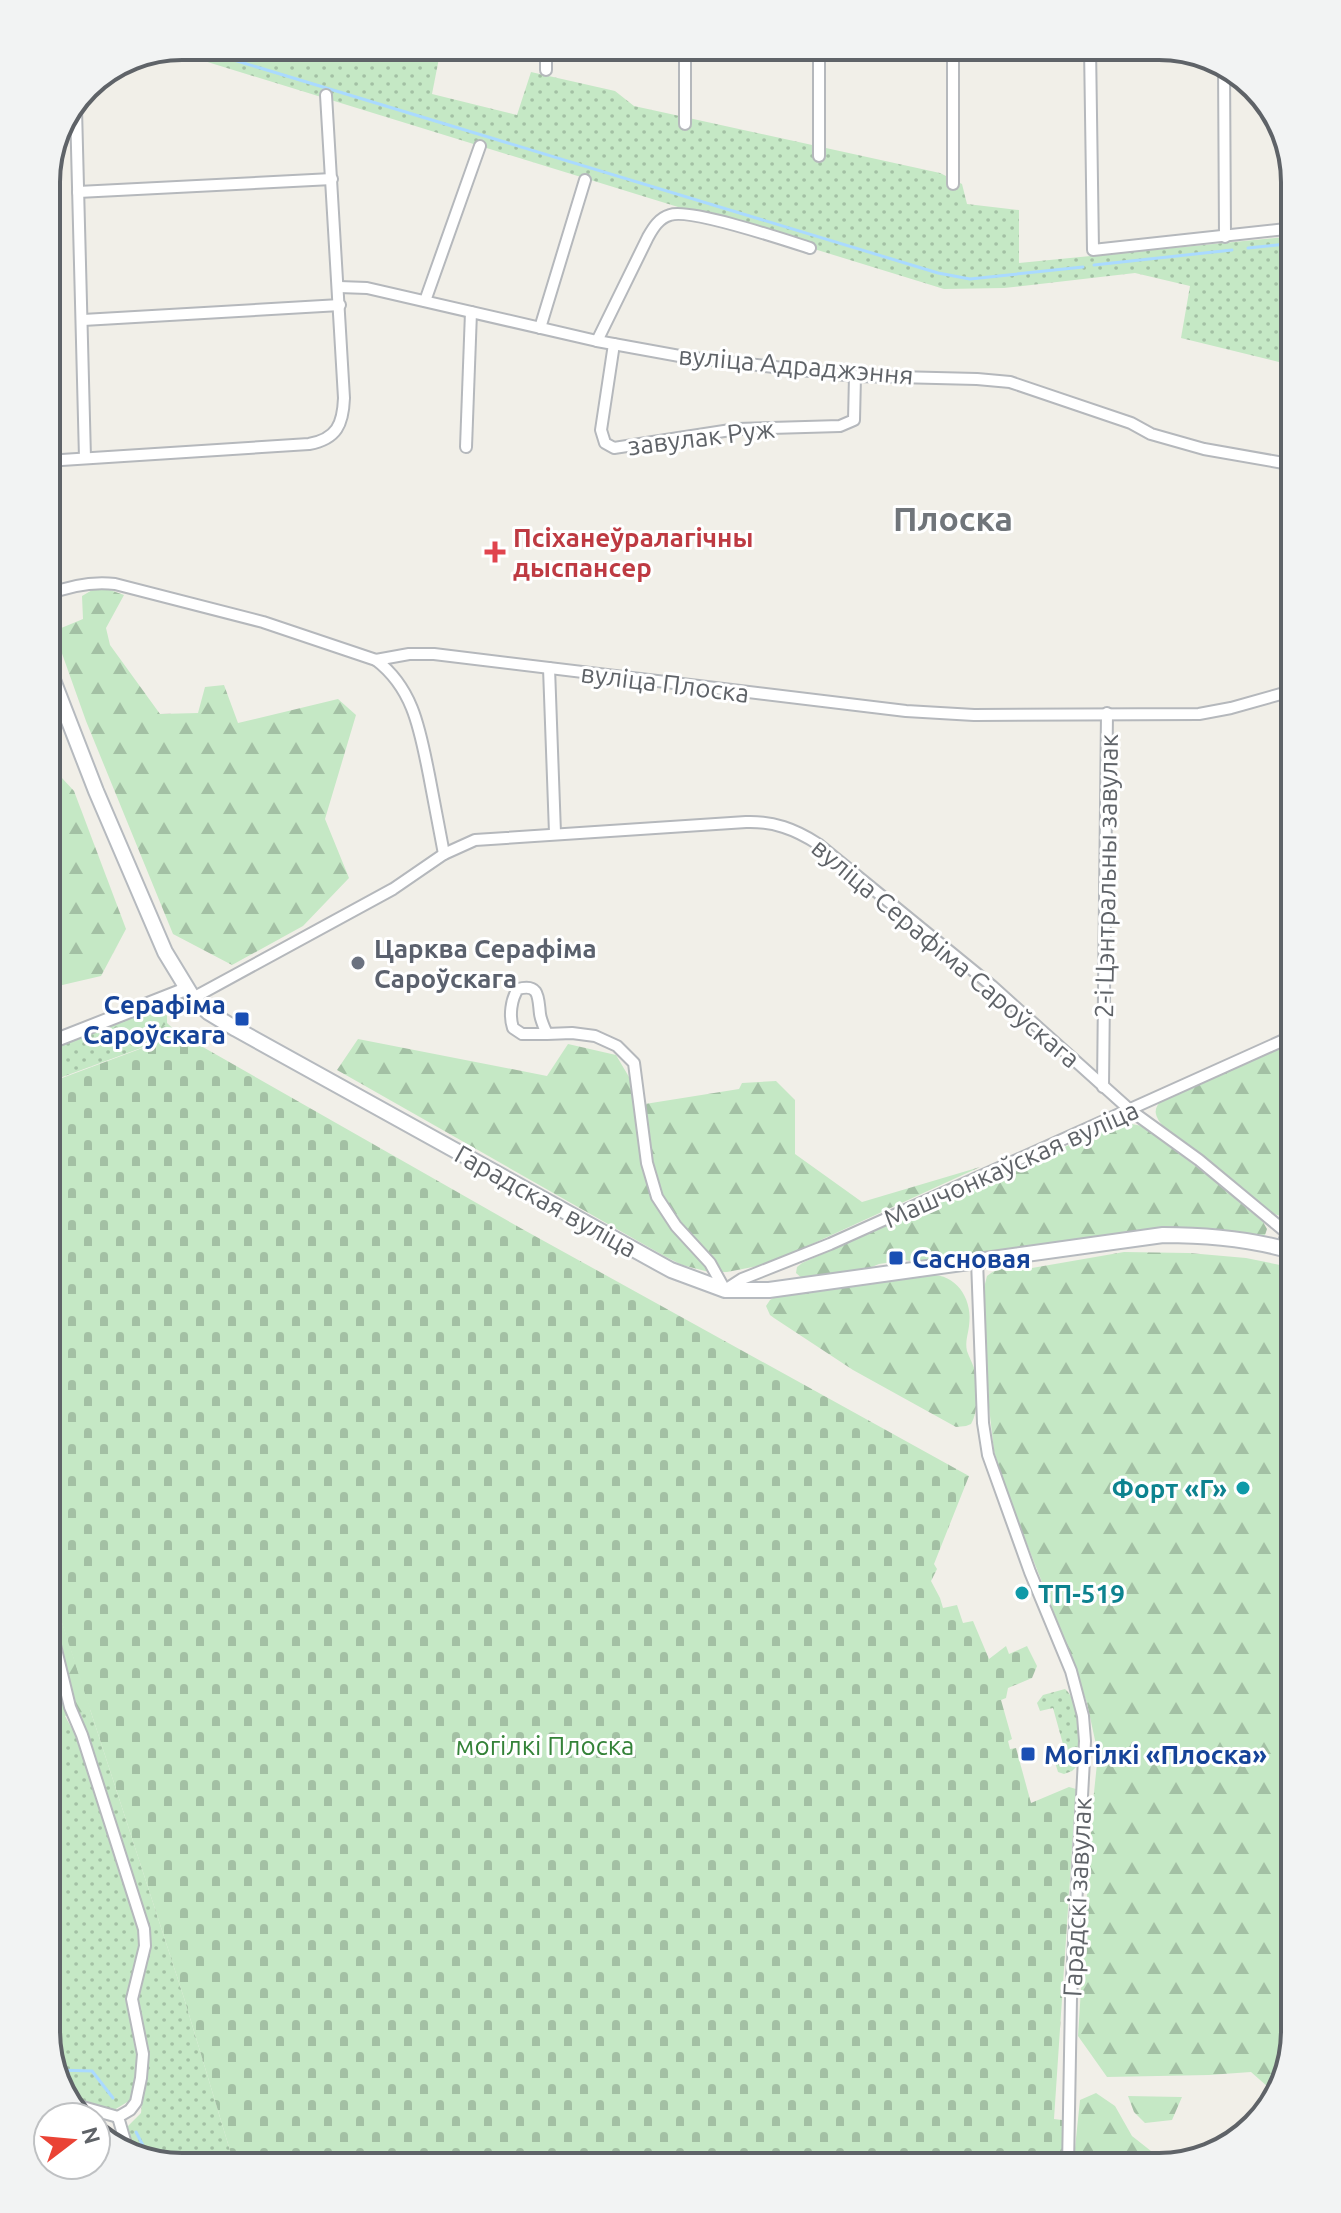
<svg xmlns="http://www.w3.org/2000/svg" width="1341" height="2213" viewBox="0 0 1341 2213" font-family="Ubuntu,sans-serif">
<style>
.grass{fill:url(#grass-dots)}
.forest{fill:url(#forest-firs)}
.cemetery{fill:url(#cemetery-stones)}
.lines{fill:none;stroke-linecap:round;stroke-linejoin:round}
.stream{stroke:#aadaff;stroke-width:3}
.minor-casing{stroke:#b5b8bc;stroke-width:14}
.tertiary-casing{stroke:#b5b8bc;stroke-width:16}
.secondary-casing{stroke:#b6babf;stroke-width:18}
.minor{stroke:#fff;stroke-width:10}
.tertiary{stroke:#fff;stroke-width:12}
.secondary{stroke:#fff;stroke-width:14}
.health-dot{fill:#e0444e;stroke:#fff;stroke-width:3}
.worship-dot{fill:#6b7280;stroke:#fff;stroke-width:3}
.transit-dot{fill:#1a4fb4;stroke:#fff;stroke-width:3}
.culture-dot{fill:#0f9aa8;stroke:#fff;stroke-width:3}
.labels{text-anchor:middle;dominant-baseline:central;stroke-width:6;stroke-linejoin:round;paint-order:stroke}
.street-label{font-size:26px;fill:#5f6368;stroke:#fff}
.health-label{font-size:26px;font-weight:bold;fill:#be3a42;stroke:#fff;text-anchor:start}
.worship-label{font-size:26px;font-weight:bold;fill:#5b616d;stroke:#fff;text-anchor:start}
.transit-label{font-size:26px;font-weight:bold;fill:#164399;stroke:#fff;text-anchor:start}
.culture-label{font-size:26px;font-weight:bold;fill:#0d838f;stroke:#fff;text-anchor:end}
.park-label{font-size:26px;fill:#348238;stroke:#fff}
.district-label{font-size:34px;font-weight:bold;fill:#70757a;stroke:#fff}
.rim{fill:none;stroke:#5f6368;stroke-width:4}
</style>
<defs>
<pattern id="grass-dots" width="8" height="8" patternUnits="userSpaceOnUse" patternTransform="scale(2)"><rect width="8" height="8" fill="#c5e8c5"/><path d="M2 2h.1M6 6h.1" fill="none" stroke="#a3c0a4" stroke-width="1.8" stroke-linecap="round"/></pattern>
<pattern id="forest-firs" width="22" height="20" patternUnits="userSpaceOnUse" patternTransform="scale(2)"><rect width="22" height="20" fill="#c5e8c5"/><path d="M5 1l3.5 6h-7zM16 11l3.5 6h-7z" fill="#a3c0a4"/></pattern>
<pattern id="cemetery-stones" width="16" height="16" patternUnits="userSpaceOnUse" patternTransform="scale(2)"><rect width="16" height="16" fill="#c5e8c5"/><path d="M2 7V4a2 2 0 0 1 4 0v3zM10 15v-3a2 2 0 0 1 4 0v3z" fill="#a3c0a4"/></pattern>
</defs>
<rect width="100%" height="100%" fill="#f1efe8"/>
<g class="grass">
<polygon points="440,53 432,94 517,115 531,72 615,91 634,106 940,173 962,184 967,204 1019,210 1019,263 1295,236 1295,366 1181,338 1190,286 1135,273 1004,288 944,289 188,56"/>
<polygon points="153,1010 162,1010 167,1016 167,1023 179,1034 46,1083 46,1052"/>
<polygon points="46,1551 61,1620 184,1998 235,2167 174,2167 134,2153 126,2128 141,2113 147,2055 137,1996 146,1960 150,1932 90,1743 78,1713 51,1620 46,1598"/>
<polygon points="46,1643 65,1716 81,1745 140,1930 138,1956 128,1994 137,2054 136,2086 129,2101 114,2110 67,2099 60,2091 46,2031"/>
<path d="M 1065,1689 C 1081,1702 1080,1746 1077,1766 L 1072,1771 L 1064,1774 L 1058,1772 L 1054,1759 L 1066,1755 L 1053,1708 L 1040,1711 L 1037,1703 L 1043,1695 Z"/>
</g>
<g class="forest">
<polygon points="99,586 124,595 106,628 110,645 160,714 198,713 205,687 224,685 238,723 338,699 356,715 325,819 349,878 303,926 232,965 173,934 86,721 54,631 83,619 82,596"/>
<polygon points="61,777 74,791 126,929 101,976 58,986 46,946 46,782"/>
<path d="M 153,1010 L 162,1010 L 167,1016 L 167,1023 C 155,1034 146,1037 129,1034 L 125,1028 L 125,1021 Z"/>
<polygon points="358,1039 547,1076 568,1044 616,1055 645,1104 739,1089 742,1083 776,1081 795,1100 795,1154 862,1202 980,1167 775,1261 758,1266 727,1272 709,1272 682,1265 666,1257 337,1070"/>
<path d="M 1295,1041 L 1295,1192 L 1288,1211 L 1280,1216 L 1269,1212 L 1163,1126 C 1155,1117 1152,1109 1162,1100 Z"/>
<polygon points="1121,1122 1142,1126 1202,1171 1263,1222 1267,1229 1265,1235 1261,1237 1199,1231 924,1264 905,1260 879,1264 860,1272 803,1279 796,1273 797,1267 802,1263"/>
<path d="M 1124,1252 L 1189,1253 L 1246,1258 L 1295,1268 L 1295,2031 L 1276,2094 L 1251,2072 L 1209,2075 L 1107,2077 L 1078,2036 L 1093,1802 L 1098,1754 L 1087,1703 L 1068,1648 L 1006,1491 L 994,1451 L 989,1407 L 983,1292 L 987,1276 C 1000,1265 1016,1266 1032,1268 Z"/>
<path d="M 935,1275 C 959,1277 973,1302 969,1326 C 968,1335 965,1341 967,1351 C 969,1357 972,1362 974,1368 C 978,1382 979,1412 971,1424 L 966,1426 L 956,1427 L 853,1370 L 774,1318 L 770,1315 L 766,1306 L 770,1300 L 775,1297 Z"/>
<polygon points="46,1620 61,1620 91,1710 65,1716 46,1714"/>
<polygon points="1096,2093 1115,2106 1132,2136 1151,2151 1146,2167 1073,2167 1080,2100"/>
<polygon points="1128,2096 1181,2097 1182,2097 1172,2120 1145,2123 1134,2112"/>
</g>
<polygon class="cemetery" points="180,1034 524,1230 969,1476 934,1564 937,1569 931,1581 940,1598 943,1608 957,1605 963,1623 973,1621 989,1659 1006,1646 1009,1654 1027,1646 1037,1666 1032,1678 1008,1688 1006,1698 1001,1700 1012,1739 1008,1741 1010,1749 1016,1748 1031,1803 1069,1787 1076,1789 1054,2119 1062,2120 1063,2167 235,2167 184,1998 61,1620 46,1551 46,1084"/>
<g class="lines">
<g class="stream">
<polyline points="217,55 938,273 970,279 1083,267"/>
<polyline points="1248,248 1295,243"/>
<polyline points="1094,265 1232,250"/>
<polyline points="55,2070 92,2071 113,2098"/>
<polyline points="136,2132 150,2159"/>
</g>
<defs>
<g id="minor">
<polyline points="1090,47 1093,250 1295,228"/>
<polyline points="953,48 953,184"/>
<polyline points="819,50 819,156"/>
<polyline points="1224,65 1225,237"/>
<polyline points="546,70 546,52"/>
<polyline points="76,109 85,458"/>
<polyline points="685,124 685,51"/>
<polyline points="78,192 332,179"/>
<polyline points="339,287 367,288 597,341 685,357 855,376 977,379 1010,382 1131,423 1151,434 1204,449 1295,465"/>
<polyline points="425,301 480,146"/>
<polyline points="83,320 340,305"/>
<polyline points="540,328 585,180"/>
<path d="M 597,341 L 648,237 C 653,228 659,218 670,215 C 690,208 785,240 810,248"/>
<polyline points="614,344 601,430 605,443 614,448 737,429 840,426 854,420 855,376"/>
<polyline points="466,447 471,312"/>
<path d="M 46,461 L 309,444 C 337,439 343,424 344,398 L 326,95"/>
<path d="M 46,595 C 69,586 91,581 115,584 L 263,622 L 376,660 L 409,654 L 434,654 L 906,711 L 974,715 L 1199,714 L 1231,708 L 1295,690"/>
<path d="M 376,660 C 414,689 420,731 429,775 C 434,801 439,828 444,854"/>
<polyline points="549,668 555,833"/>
<path d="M 193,998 L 393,889 L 444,854 L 475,840 L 746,822 C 773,821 795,829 818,844 L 992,986 L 1130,1110 L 1199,1160 L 1287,1233 L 1282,1248"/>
<path d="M 547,1034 L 522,1034 L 513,1028 C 509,1016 511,999 518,989 C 540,983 538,998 540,1014 C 541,1021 544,1027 547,1034 L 572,1033 L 595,1036 L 617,1046 L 634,1063 L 647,1163 L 657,1197 L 676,1226 L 710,1263 L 725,1290 L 742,1279 L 830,1244 L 1295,1035"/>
<polyline points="1103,1087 1107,713"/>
<polyline points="977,1260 983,1423 988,1455 1030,1572 1071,1671 1083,1716 1085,1741 1071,1998 1068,2167"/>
<polyline points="46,1620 52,1633 70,1707 82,1735 144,1929 145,1946 132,1999 143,2054 141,2078 136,2102 130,2110 118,2117 128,2151"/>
<polyline points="72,2104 118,2117"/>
</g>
<polyline id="tertiary" points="46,1044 186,989"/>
<path id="secondary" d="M 46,662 L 96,791 L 165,952 L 193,998 L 208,1012 L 236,1029 L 671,1270 L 725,1290 L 769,1290 L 1163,1235 C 1208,1235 1252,1239 1295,1252"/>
</defs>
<use href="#minor" class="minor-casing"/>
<use href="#tertiary" class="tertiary-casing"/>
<use href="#secondary" class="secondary-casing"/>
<use href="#minor" class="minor"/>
<use href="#tertiary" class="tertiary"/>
<use href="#secondary" class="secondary"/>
</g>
<path class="health-dot" d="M491 540h8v8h8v8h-8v8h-8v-8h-8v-8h8z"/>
<circle class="worship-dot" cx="358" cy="963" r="8"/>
<g class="transit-dot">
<rect x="234" y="1011" width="16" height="16" rx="4"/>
<rect x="888" y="1250" width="16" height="16" rx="4"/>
<rect x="1020" y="1746" width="16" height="16" rx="4"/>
</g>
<g class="culture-dot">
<circle cx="1243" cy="1488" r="8"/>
<circle cx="1022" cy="1593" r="8"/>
</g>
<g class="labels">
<g class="street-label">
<text transform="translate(796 365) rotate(5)">вуліца Адраджэння</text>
<text transform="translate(701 437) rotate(-7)">завулак Руж</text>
<text transform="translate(665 683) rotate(7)">вуліца Плоска</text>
<text transform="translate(1106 876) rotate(-89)">2-і Цэнтральны завулак</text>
<text transform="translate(946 953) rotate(40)">вуліца Серафіма Сароўскага</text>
<text transform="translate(1011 1164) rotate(-24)">Машчонкаўская вуліца</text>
<text transform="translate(546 1201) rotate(29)">Гарадская вуліца</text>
<text transform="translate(1077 1897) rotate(-87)">Гарадскі завулак</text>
</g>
<g class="health-label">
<text x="513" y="537">Псіханеўралагічны<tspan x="513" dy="30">дыспансер</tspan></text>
</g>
<g class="worship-label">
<text x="374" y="948">Царква Серафіма<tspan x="374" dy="30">Сароўскага</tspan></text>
</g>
<g class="transit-label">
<text x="226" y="1004" text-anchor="end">Серафіма<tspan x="226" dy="30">Сароўскага</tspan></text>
<text x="912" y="1258">Сасновая</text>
<text x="1044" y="1754">Могілкі «Плоска»</text>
</g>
<g class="culture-label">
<text x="1227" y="1488">Форт «Г»</text>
<text x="1038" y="1593" text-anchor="start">ТП-519</text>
</g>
<g class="park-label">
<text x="545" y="1745">могілкі Плоска</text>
</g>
<g class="district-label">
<text x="953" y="518">Плоска</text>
</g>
</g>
<path d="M0 0H1341V2213H0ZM182 60H1159A122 122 0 0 1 1281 182V2031A122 122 0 0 1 1159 2153H182A122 122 0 0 1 60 2031V182A122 122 0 0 1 182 60Z" fill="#f2f3f3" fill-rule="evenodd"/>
<path class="rim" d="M182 60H1159A122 122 0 0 1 1281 182V2031A122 122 0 0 1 1159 2153H182A122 122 0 0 1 60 2031V182A122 122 0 0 1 182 60Z"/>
<g transform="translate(72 2141) rotate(74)"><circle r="38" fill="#ffffff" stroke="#bfc1c3" stroke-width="2"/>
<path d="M0-6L14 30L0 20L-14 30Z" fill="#ea4335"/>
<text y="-12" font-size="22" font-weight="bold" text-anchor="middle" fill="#5f6368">N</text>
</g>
</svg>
